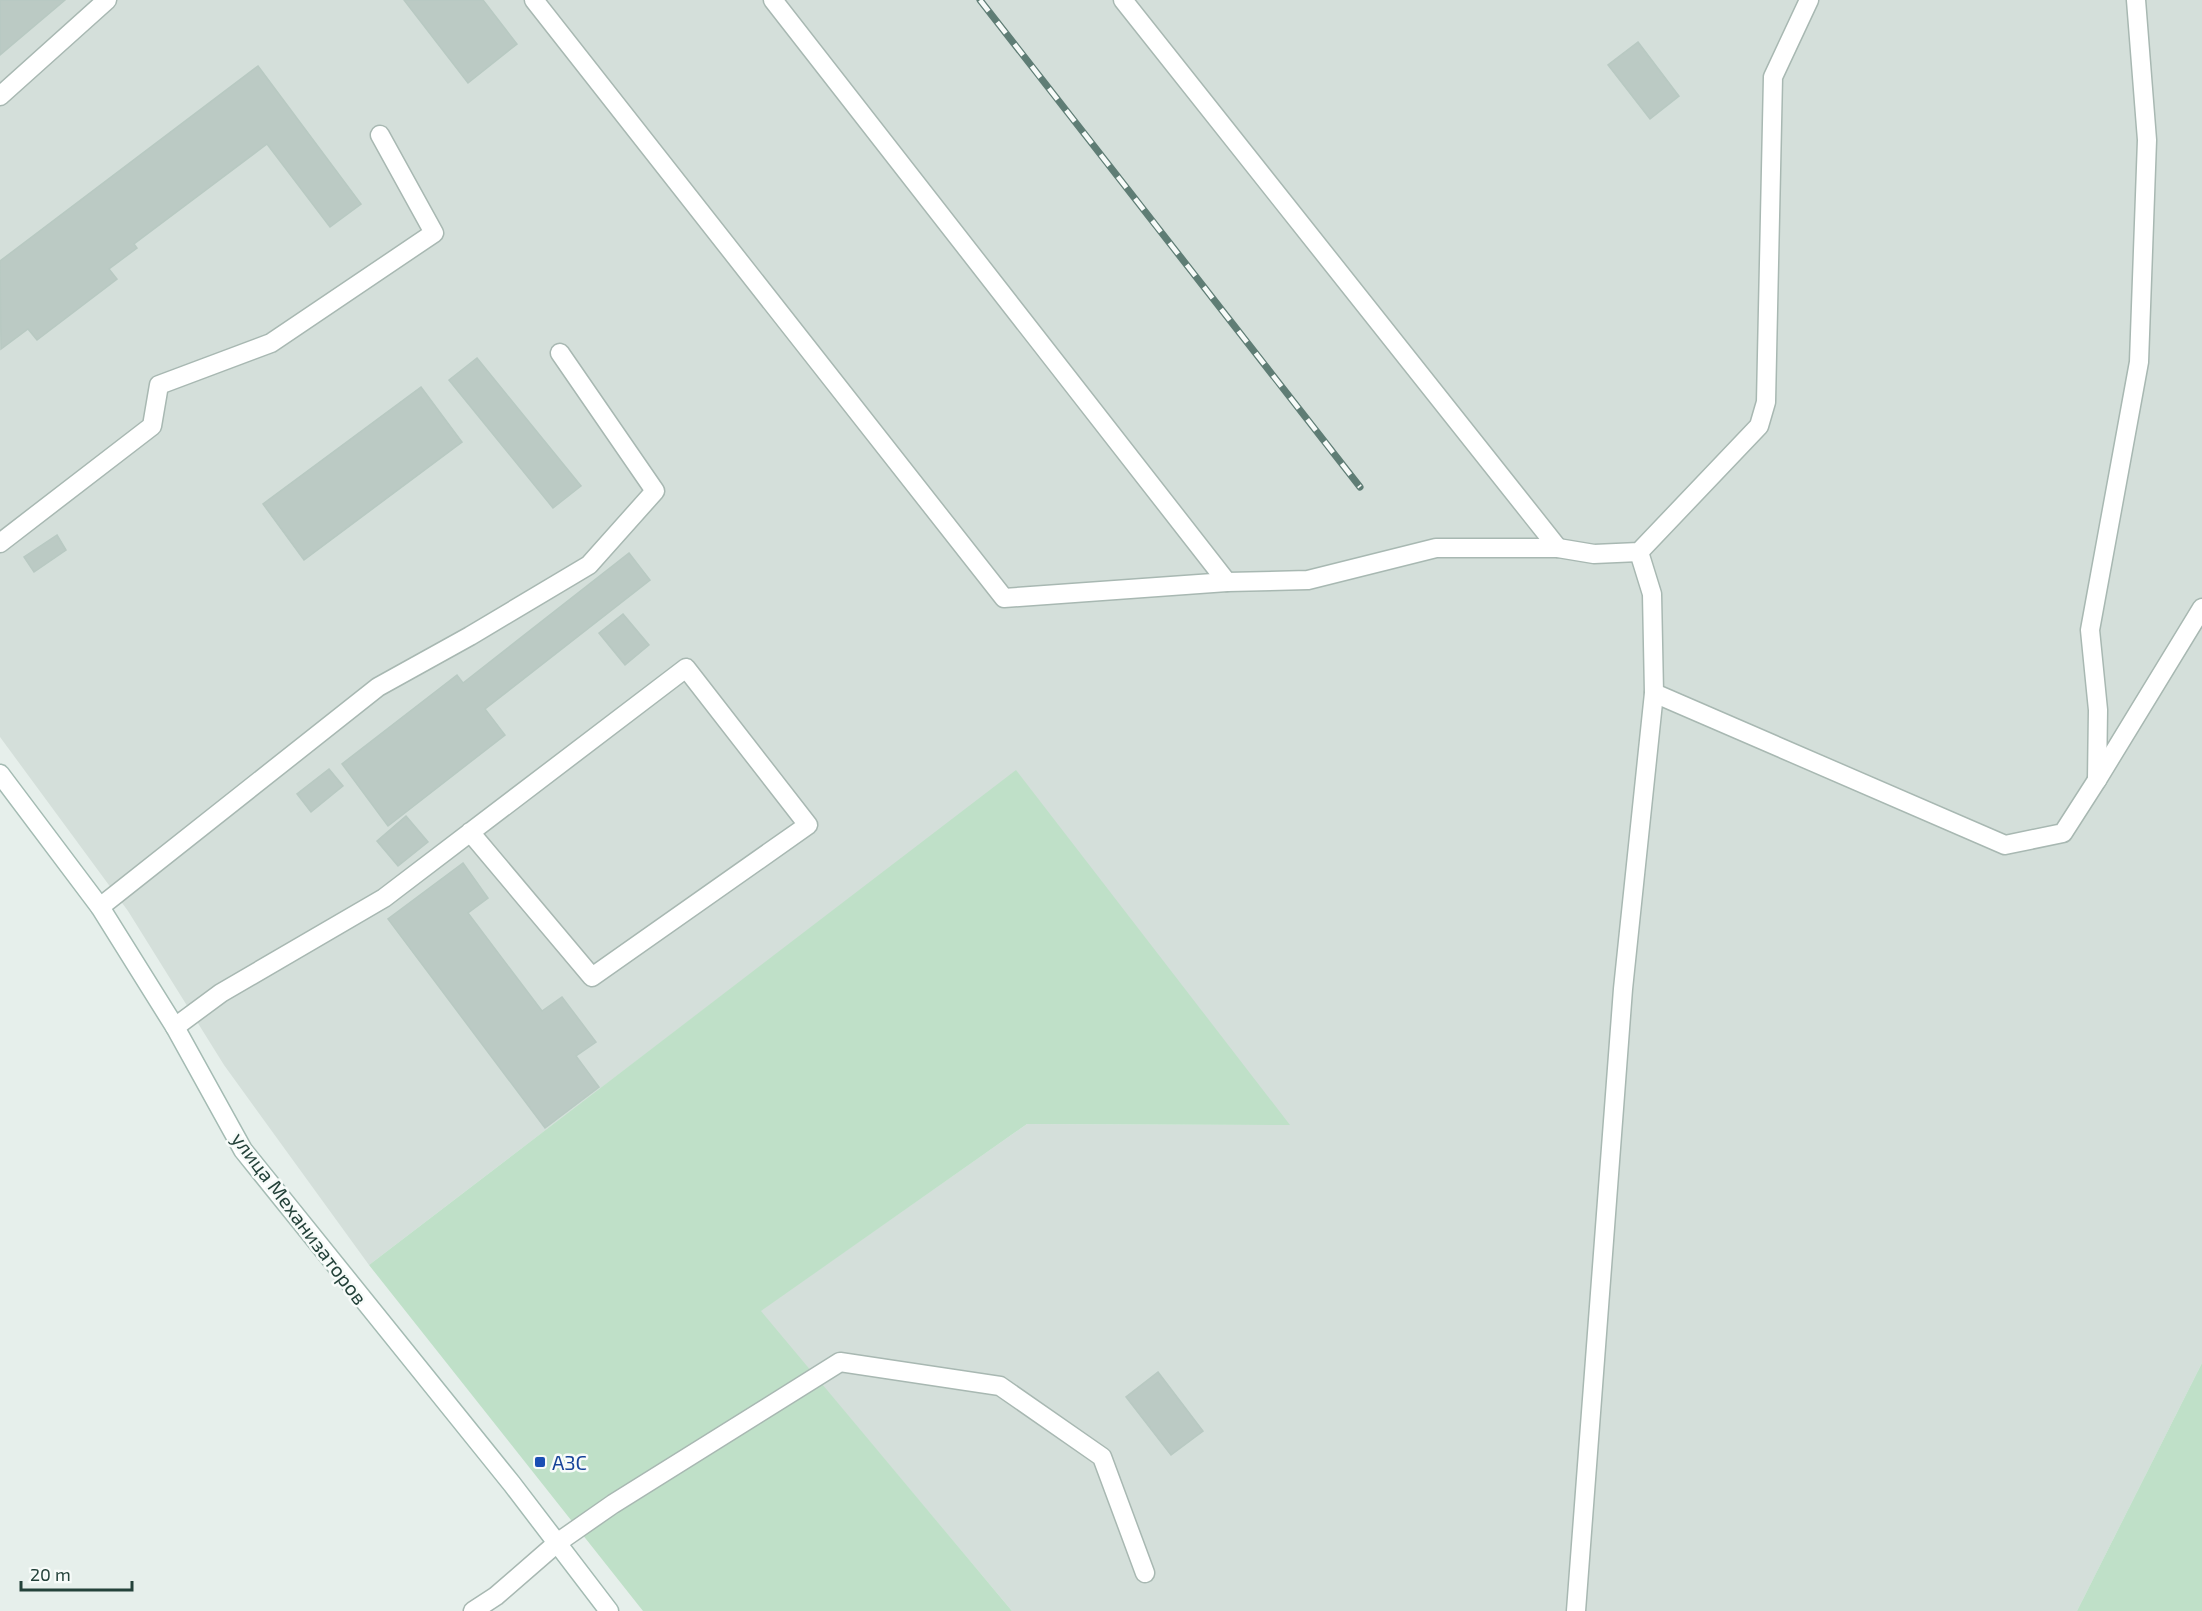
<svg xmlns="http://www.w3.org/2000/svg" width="2202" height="1611" viewBox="0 0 2202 1611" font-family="'Exo 2',sans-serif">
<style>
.built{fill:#d4dfda}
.green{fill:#bfe0c8}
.building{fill:#bbcac4;stroke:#b8c9c2;stroke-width:1.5}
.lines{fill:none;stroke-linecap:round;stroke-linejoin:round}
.lane-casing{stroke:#a8b8b2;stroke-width:21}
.secondary-casing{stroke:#a4bbb3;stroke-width:21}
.lane{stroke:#fff;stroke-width:18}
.secondary{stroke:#fff;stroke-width:18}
.rail-casing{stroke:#5f7d75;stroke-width:7}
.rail{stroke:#f7fbf9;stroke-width:4.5;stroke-dasharray:14;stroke-linecap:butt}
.transit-dot{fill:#1a4fb4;stroke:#f7fbf9;stroke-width:2}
.labels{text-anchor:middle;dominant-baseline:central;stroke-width:5;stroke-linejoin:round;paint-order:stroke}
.street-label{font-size:20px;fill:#24423a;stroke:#f7fbf9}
.transit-label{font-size:20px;fill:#164399;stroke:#f7fbf9;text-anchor:start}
</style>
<rect width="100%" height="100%" fill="#e6efeb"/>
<polygon class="built" points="0,0 2202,0 2202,1363 2077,1611 1012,1611 760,1311 1027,1124 1289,1125 1016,771 369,1265 224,1065 128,911 0,737"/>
<g class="green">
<polygon points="1016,770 1290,1125 1027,1124 761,1311 1012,1611 643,1611 369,1265"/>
<polygon points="2202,1363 2202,1611 2077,1611"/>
</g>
<g class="building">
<polygon points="0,0 65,0 0,55"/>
<polygon points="404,0 483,0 517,44 468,83"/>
<polygon points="1638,42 1679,96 1650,119 1608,65"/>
<polygon points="258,66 361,204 330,227 267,144 134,244 137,248 109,269 117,279 37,340 28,329 1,349 0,261"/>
<polygon points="477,358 581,486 553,508 449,380"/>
<polygon points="421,387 462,442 304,560 263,504"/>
<polygon points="57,535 66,550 34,572 24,557"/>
<polygon points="629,553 650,580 485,709 505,735 388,826 342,764 457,675 463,683"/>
<polygon points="623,614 649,645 625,665 599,633"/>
<polygon points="329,769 343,786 311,812 297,794"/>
<polygon points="406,816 428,842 398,866 377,841"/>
<polygon points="463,863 488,898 468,913 542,1011 562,997 596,1042 576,1056 599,1087 545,1128 388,919"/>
<polygon points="1158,1372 1203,1431 1171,1455 1126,1397"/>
</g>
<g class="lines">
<defs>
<g id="lane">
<polyline points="534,0 1004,598 1227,582 1308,580 1436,548 1558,548 1594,554 1639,552 1759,426 1766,402 1773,77 1809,0"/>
<polyline points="773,0 1227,582"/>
<polyline points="1123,0 1558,548"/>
<polyline points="0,96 107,0"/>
<polyline points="0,543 152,426 159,385 271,343 434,233 380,135"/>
<polyline points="1654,693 2005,845 2063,833 2097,780 2202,608"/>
<polyline points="2097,780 2098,710 2090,630 2139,362 2147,140 2136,0"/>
<polyline points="100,907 378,687 470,636 589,565 655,491 560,353"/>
<polyline points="175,1027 221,993 384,898 686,668 808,825 592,977 470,832"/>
<polyline points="473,1611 496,1596 557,1543 613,1504 840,1362 1000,1386 1102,1457 1145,1573"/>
<polyline points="1576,1611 1623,989 1654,693 1652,594 1639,552"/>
</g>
<polyline id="secondary" points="0,774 100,907 175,1027 243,1150 512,1484 609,1611"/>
</defs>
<use href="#lane" class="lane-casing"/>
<use href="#secondary" class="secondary-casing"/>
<use href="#lane" class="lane"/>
<use href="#secondary" class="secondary"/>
<defs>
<polyline id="rail" points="980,0 1360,487"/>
</defs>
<use href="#rail" class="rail-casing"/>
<use href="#rail" class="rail"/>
</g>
<rect class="transit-dot" x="534" y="1456" width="12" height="12" rx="3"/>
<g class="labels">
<g class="street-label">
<text transform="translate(300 1218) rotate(53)">улица Механизаторов</text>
</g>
<g class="transit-label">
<text x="552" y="1462">АЗС</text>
</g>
</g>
<path d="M21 1581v9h111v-9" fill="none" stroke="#24423a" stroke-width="3"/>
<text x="30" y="1581" font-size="18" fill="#24423a" stroke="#f7fbf9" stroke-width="4.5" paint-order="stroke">20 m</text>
</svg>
